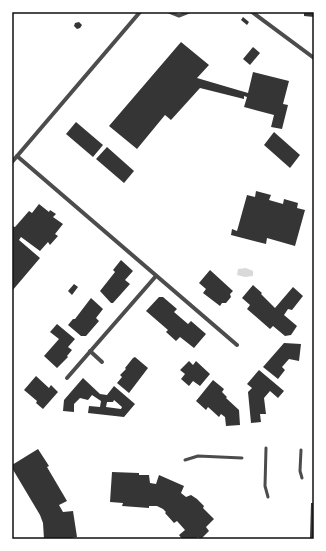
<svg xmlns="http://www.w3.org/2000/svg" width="326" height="551" viewBox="0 0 326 551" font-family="Overpass,sans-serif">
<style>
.water{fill:#d9d9d9}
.building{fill:#353535;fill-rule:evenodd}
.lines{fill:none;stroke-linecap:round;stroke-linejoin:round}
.service{stroke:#4c4c4c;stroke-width:3}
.minor{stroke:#4c4c4c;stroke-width:4}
.neatline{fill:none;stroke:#111;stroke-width:1.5}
</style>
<rect width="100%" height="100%" fill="#fff"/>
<polygon class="water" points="246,268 253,271 253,276 245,277 237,275 238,269"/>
<g class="building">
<polygon points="304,12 314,12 314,17 304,16"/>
<polygon points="243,17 249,22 247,25 241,20"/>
<polygon points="79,22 82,25 80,28 77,29 74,26 75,23"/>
<polygon points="181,42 209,65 197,78 248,93 253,72 289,81 283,104 288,105 282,129 271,127 274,115 244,107 247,97 244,96 244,99 200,88 171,120 165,115 137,149 109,126"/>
<polygon points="253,47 260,53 250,65 243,59"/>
<polygon points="76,122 103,145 93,157 66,134"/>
<polygon points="274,132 300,155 290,168 264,145"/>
<polygon points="107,147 134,171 124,183 96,159"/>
<polygon points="256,191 271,195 269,200 283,204 284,199 298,203 297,208 305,210 295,246 267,238 266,244 231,235 232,229 237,231 247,195 255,197"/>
<polygon points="39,204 49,212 50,210 56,214 53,217 63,224 55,234 58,236 50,245 48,242 40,251 21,237 19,240 40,258 12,291 12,226 15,227 29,211 32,213"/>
<polygon points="121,260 133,271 125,280 130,284 113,303 111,303 100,291 115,272 113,270"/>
<polygon points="210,270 233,291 230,294 231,297 226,303 222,303 220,306 203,293 206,289 199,283"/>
<polygon points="74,284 78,287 72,295 68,291"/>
<polygon points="253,285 262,293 261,294 275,308 293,287 303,296 292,310 288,309 284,315 297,326 291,335 285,336 273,326 270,329 247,309 250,305 242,298"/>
<polygon points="159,297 163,297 177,309 174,312 188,324 191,321 206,334 194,348 180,337 176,341 166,332 168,330 146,311"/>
<polygon points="91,298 103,309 96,318 99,321 86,336 81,336 68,325 73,319 75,319"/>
<polygon points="57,324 75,339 68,347 72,350 67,356 68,357 57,368 44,356 59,339 50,332"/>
<polygon points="284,343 301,344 299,361 289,359 282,367 285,370 278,379 263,367"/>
<polygon points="135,357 148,368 129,393 117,383 122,377 120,375 126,369 125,368 133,358"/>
<polygon points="189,361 193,365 196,361 210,374 200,386 193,381 189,386 181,379 185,374 180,370"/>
<polygon points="259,370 284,391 278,398 270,391 264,398 266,414 260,414 261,422 251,423 248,392 252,388 247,384"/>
<polygon points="36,376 49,388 51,385 58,392 43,409 36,403 37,401 24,390"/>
<path d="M 83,378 L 100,394 L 107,395 L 114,386 L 135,404 L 124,417 L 88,413 L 89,406 L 100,407 L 101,401 L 92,395 L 88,400 L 80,398 L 74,404 L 74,412 L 63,411 L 64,400 ZM 114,400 L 122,407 L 121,409 L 106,407 L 107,402 L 113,402 Z"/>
<polygon points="213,380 224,389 222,392 227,397 226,398 239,410 240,425 226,426 225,417 221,414 219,417 208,407 206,410 196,401"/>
<polygon points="38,449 49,466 47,467 67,501 59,505 63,512 73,511 77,537 66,539 44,539 43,523 40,515 12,468 12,465"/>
<polygon points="112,472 139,473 139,475 149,475 150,483 156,484 159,475 184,486 181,493 186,497 191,495 197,499 204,506 203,508 214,519 206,527 209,531 201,539 198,537 196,539 182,539 179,535 185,530 177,521 174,523 165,513 166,512 163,509 157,506 149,506 149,508 122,506 123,503 110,502"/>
<polygon points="311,503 314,503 314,539 310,539"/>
</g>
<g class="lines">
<g class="service">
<polyline points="169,12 179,16 189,12"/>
<polyline points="266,448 265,486 268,497"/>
<polyline points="301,450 300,471 302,478"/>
<polyline points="185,460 198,456 242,458"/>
</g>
<g class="minor">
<polyline points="252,12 314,58"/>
<polyline points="17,156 237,345"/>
<polyline points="12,162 140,12"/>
<polyline points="90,351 102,362"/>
<polyline points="67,378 156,276"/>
</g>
</g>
<rect width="326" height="551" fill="none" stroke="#ffffff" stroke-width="26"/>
<rect x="13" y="13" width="300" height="525" class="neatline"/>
</svg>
